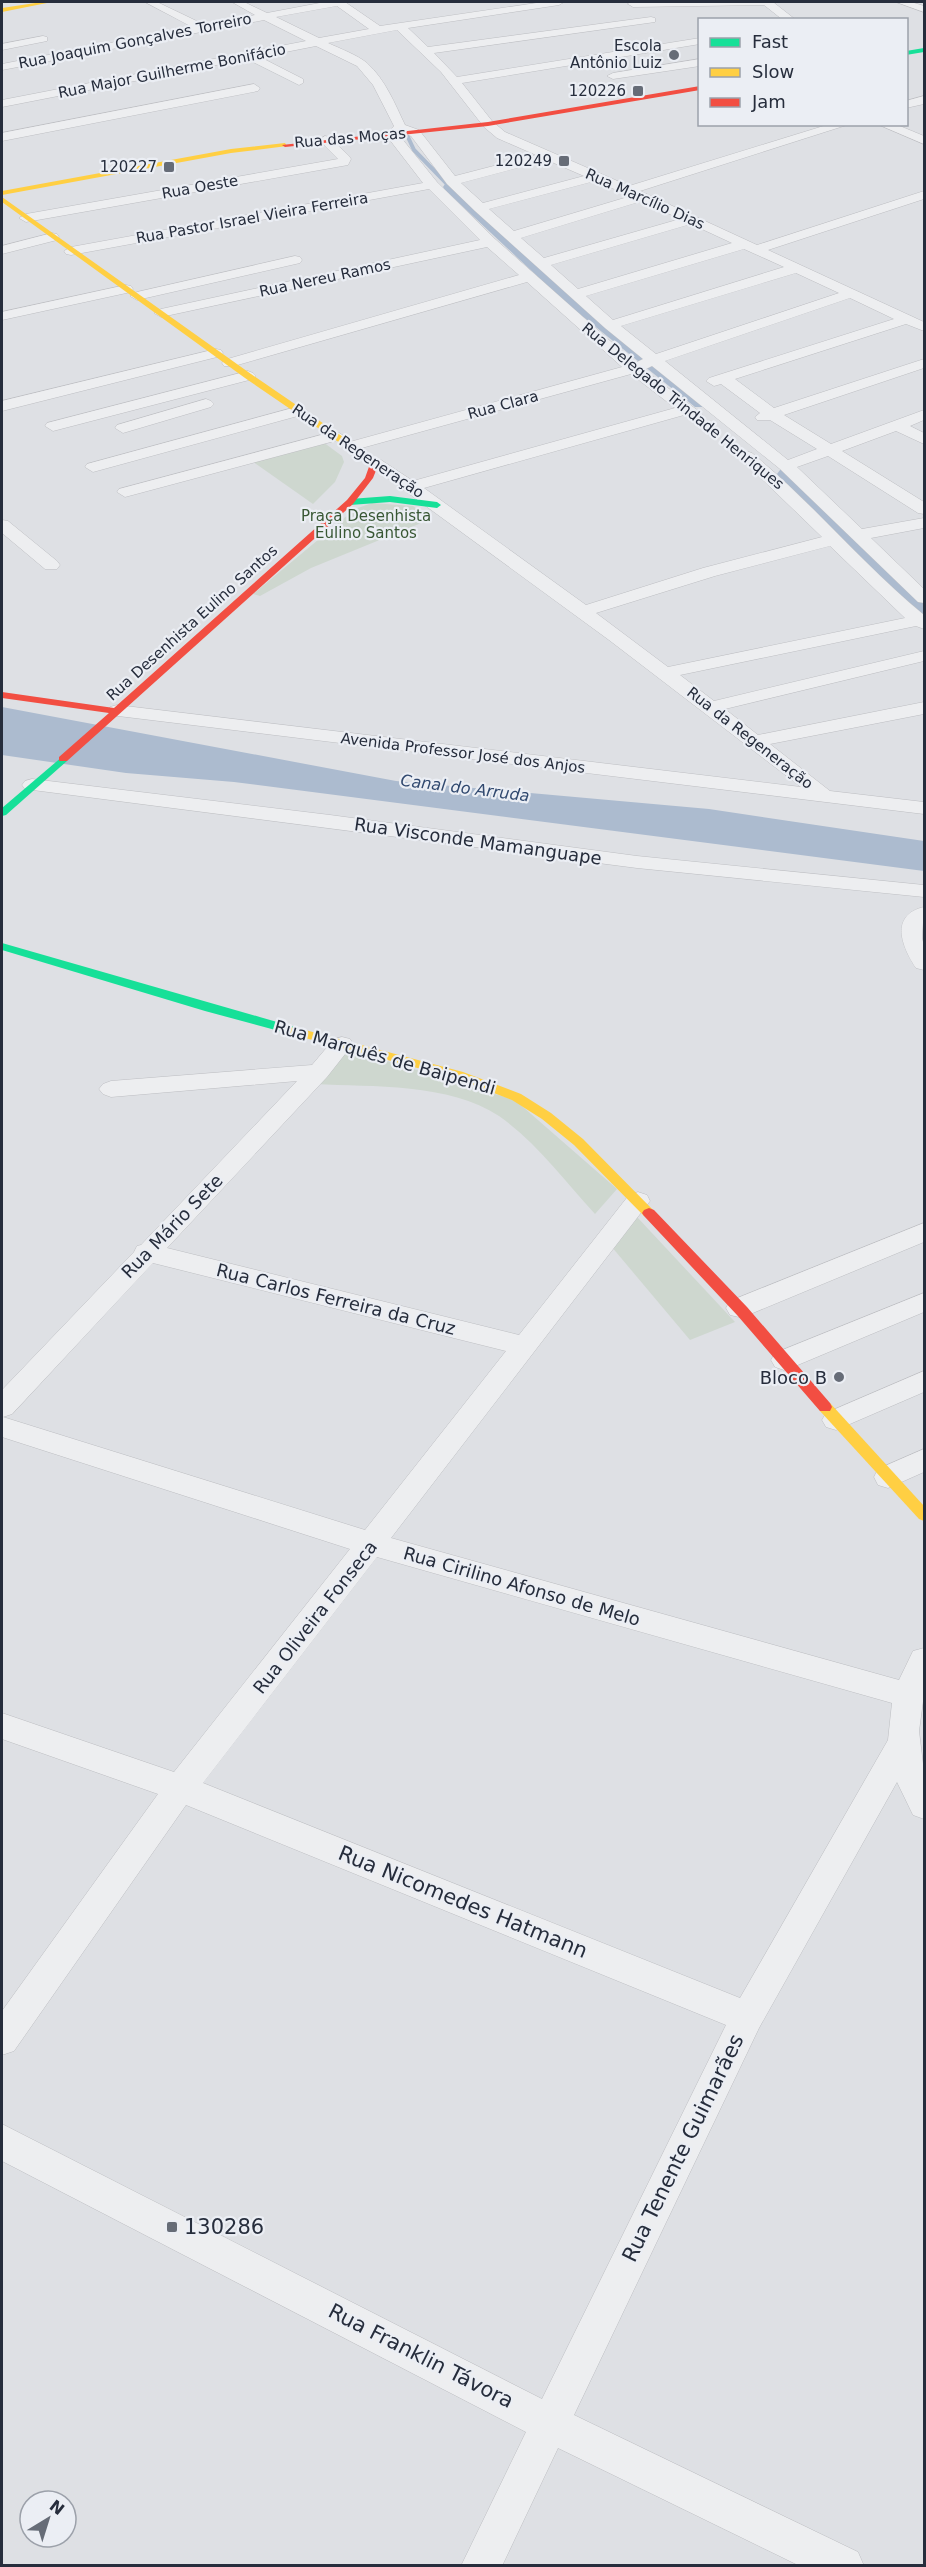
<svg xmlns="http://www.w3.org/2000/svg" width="926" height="2567" viewBox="0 0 926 2567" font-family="'DejaVu Sans',sans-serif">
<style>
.green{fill:#ced7cf}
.water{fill:#acbbcf}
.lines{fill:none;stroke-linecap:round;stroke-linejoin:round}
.stream{stroke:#acbbcf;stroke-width:4}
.canal{fill:#acbbcf;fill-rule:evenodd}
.street-casing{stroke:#bdbec2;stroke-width:1}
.street{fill:#edeef0;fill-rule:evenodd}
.fast{fill:#16e098;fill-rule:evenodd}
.slow{fill:#ffcf43;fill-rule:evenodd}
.jam{fill:#f24e42;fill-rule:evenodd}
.poi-dot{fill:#666c77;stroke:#ebeef4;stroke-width:2}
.labels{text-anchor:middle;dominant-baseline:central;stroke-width:4.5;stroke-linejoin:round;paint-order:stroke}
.far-street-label{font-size:15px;fill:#262d3c;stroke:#ebeef4}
.far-poi-label{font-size:15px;fill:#262d3c;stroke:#ebeef4;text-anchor:end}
.far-park-label{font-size:15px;fill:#385734;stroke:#ebeef4}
.far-water-label{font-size:16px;font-style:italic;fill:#31496f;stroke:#ebeef4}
.street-label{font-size:18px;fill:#262d3c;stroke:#ebeef4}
.poi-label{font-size:18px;fill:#262d3c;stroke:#ebeef4;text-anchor:end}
.near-street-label{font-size:21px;fill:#262d3c;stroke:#ebeef4}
.near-poi-label{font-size:21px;fill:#262d3c;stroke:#ebeef4;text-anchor:start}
</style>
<rect width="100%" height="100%" fill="#dee0e4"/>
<g class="green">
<polygon points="323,442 342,456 344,462 335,482 313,504 252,461"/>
<polygon points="372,503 413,506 431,519 311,568 260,596 253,594 355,509"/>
<path d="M 361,1053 L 515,1100 L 617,1189 L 595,1214 C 565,1181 536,1142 499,1116 C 449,1083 373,1087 315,1084 L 343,1055 Z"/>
<polygon points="637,1217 735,1322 690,1340 611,1246"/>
</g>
<polygon class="water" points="2,707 396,781 709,809 924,841 924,871 234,782 126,773 2,755"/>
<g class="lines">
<polyline class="stream" points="407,135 414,150 450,187"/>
<g class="canal">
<polygon points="450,183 455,184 577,296 707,401 709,404 707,407 695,407 566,303 445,190 443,187 445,184"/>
<polygon points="786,469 792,470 924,600 924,616 917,614 780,478 777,474 780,470"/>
</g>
<defs>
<g id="street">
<path d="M 145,2 L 157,2 L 205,25 L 255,15 L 232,2 L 244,2 L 267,13 L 325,2 L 345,2 L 380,26 L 543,2 L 564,2 L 559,5 L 408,28 L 428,47 L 651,17 L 655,18 L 655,22 L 434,53 L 457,77 L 700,38 L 700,44 L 462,83 L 492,121 L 505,132 L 629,186 L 830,124 L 850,124 L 640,191 L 757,245 L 924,191 L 924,199 L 768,250 L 924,322 L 924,331 L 906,324 L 735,379 L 774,408 L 924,359 L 924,368 L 784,415 L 831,444 L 924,410 L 924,420 L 910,426 L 924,433 L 924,444 L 896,431 L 842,451 L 924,502 L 924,514 L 918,513 L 828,456 L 797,467 L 862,529 L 924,518 L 924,528 L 871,538 L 924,589 L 924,603 L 918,602 L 780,469 L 652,366 L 644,370 L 701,413 L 704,416 L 701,419 L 691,419 L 684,415 L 424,488 L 586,605 L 703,568 L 822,537 L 738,456 L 746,451 L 752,453 C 813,503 863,565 924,615 L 924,629 L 916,626 L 680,675 L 714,701 L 924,651 L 924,661 L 725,709 L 758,735 L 924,702 L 924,714 L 770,744 L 830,791 L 924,802 L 924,814 L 110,715 L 108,711 L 110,707 L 117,705 L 801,787 L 609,640 L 367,463 L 375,458 L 381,460 L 413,481 L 675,408 L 631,374 L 358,449 L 352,451 L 344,446 L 346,443 L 622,367 L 527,282 L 234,366 L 224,366 L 222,363 L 224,360 L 519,275 L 487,247 L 161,317 L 154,313 L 161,309 L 480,240 L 429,189 L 71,255 L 66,254 L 64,251 L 71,247 L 423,183 L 386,135 L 394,126 L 373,85 L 357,66 L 316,46 L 260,57 L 303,79 L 303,83 L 299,85 L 247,59 L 2,107 L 2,100 L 306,41 L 264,20 L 2,70 L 2,64 L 192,27 ZM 337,6 L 369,29 L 319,38 L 276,17 ZM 397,30 L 441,72 L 484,127 L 497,138 L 536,155 L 455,176 L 419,130 L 405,125 C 395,104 385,79 367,63 C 357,55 341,49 328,43 ZM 402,132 L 411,136 L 447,184 L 475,211 L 605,328 L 643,359 L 635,363 L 495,239 L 437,182 L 399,135 ZM 547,160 L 584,176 L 483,203 L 461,183 ZM 595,181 L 631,196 L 514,231 L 489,209 ZM 642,201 L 680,219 L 544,258 L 521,238 ZM 691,224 L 732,243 L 578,289 L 551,265 ZM 744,249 L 784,267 L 613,320 L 586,296 ZM 796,273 L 839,293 L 656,354 L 621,326 ZM 850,298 L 894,319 L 709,378 L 706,381 L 714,386 L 721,384 L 760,413 L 755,417 L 757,420 L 770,420 L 817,449 L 788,460 L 665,361 ZM 830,546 L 905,618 L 668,667 L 596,613 L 715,576 Z"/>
<polygon points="630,2 773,2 796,20 783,20 764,5 633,7 628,4"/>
<polygon points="896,2 911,2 924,6 924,12"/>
<polygon points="43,36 47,37 47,41 2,50 2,44"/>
<polygon points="700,59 700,66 613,79 607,76 613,73"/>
<polygon points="254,84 260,88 258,91 2,141 2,133"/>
<polygon points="924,96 924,104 906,108 906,101"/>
<polygon points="877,124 895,124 924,136 924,144"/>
<polygon points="325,136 329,137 349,156 351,159 348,165 26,222 19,218 26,214 338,159 319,140"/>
<polygon points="52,233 57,234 59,237 57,240 2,254 2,246"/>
<polygon points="295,256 300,257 302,260 300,263 137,300 130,296 137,292"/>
<polygon points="126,285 131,286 133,289 131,292 2,320 2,312"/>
<polygon points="216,349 221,350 223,353 221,356 2,411 2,401"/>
<polygon points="248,371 253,373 256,376 253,379 53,431 45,426 47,423"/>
<polygon points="206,399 211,401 214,404 211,407 123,433 115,428 117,425"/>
<polygon points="300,406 308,411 305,414 93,472 85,467 87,464"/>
<polygon points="336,431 344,436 342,439 125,497 117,492 119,489"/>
<polygon points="2,520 8,521 57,561 60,565 57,569 45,569 2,533"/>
<polygon points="32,779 330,815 637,856 924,885 924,897 637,868 25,789 22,785 25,781"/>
<path d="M 924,907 L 922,938 L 924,946 L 924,970 L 916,968 C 902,947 889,915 924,907 Z"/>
<path d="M 342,1037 L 350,1039 L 353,1044 L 327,1077 L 167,1248 L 519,1335 L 629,1195 L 638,1192 L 647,1195 L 650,1201 L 391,1538 L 899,1680 L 913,1651 L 924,1648 L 924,1694 L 919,1731 L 924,1772 L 924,1819 L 913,1815 L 897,1782 L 759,2028 L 574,2415 L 858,2552 L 864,2566 L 800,2566 L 558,2448 L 502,2566 L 461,2566 L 526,2432 L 2,2161 L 2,2124 L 542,2399 L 726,2025 L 186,1805 L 14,2051 L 2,2055 L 2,2011 L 158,1794 L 2,1739 L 2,1713 L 174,1772 L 350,1549 L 2,1437 L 2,1390 L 134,1252 L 137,1246 L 141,1245 L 297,1081 L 111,1097 L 103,1094 L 99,1089 L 103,1084 L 111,1081 L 312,1065 L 334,1039 ZM 153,1263 L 506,1351 L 365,1530 L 3,1417 L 12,1414 ZM 377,1557 L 892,1703 L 888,1740 L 740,1998 L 203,1783 Z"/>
<polygon points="924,1223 924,1242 748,1315 739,1317 730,1315 726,1308 730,1301"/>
<polygon points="924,1293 924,1312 793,1367 784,1370 775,1367 771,1360 775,1353"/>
<polygon points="924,1371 924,1392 836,1430 826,1427 822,1420 826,1413"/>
<polygon points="924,1449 924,1472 888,1488 878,1485 874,1477 878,1469"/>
</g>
</defs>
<use href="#street" class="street-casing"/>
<use href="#street" class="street"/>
<g class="fast">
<polygon points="924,48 924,52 906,55 906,51"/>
<polygon points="390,496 437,502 441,505 437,508 390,502 350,505 346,502 350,499"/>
<polygon points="63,756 67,757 67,761 6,815 2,816 2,808"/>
<polygon points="2,943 298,1028 300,1031 294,1035 205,1011 2,950"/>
</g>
<g class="slow">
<polygon points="42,2 52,2 2,12 2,8"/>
<polygon points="285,143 287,146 231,153 2,195 2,191 231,149"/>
<polygon points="2,197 251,374 346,439 346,443 340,443 245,378 2,202"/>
<polygon points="294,1027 463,1072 521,1094 551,1113 583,1139 656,1213 654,1216 644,1216 574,1145 542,1119 512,1100 455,1078 290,1034 288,1031 290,1028"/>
<polygon points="825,1402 830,1403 924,1506 924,1521 919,1519 820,1411 818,1407 820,1403"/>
</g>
<g class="jam">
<polygon points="700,86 700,90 488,126 285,147 282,145 488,122"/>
<polygon points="340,439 346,439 379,463 373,478 353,504 67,761 59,761 59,757 109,713 2,698 2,692 114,708 347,500 365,478 370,464 340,443"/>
<polygon points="649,1208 654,1210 747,1307 830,1403 832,1407 830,1411 820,1411 737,1315 644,1216 642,1213 644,1210"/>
</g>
</g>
<g class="poi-dot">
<circle cx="674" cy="55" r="6"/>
<rect x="632" y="85" width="12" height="12" rx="3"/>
<rect x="558" y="155" width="12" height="12" rx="3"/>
<rect x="163" y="161" width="12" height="12" rx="3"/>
<circle cx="839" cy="1377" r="6"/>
<rect x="166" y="2221" width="12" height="12" rx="3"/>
</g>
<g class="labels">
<g class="far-street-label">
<text transform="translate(135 41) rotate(-11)">Rua Joaquim Gonçalves Torreiro</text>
<text transform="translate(172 71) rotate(-11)">Rua Major Guilherme Bonifácio</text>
<text transform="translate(350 138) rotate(-5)">Rua das Moças</text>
<text transform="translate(200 187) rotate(-10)">Rua Oeste</text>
<text transform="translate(645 199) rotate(24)">Rua Marcílio Dias</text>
<text transform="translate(252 218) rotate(-10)">Rua Pastor Israel Vieira Ferreira</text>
<text transform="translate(325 278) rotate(-12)">Rua Nereu Ramos</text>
<text transform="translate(503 405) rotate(-15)">Rua Clara</text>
<text transform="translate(683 406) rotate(39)">Rua Delegado Trindade Henriques</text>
<text transform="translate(358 451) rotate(34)">Rua da Regeneração</text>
<text transform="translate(192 623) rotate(-42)">Rua Desenhista Eulino Santos</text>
<text transform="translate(750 738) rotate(38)">Rua da Regeneração</text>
<text transform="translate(463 753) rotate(7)">Avenida Professor José dos Anjos</text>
</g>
<g class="far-poi-label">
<text x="662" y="46">Escola<tspan x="662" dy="17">Antônio Luiz</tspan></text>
<text x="626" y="91">120226</text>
<text x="552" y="161">120249</text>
<text x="157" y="167">120227</text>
</g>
<g class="far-park-label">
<text x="366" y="516">Praça Desenhista<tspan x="366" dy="17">Eulino Santos</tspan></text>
</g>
<g class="far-water-label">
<text transform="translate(465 788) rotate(7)">Canal do Arruda</text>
</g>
<g class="street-label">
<text transform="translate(478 841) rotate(8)">Rua Visconde Mamanguape</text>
<text transform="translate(385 1057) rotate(16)">Rua Marquês de Baipendi</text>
<text transform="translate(172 1226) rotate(-46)">Rua Mário Sete</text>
<text transform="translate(336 1299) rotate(14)">Rua Carlos Ferreira da Cruz</text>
<text transform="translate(522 1586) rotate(16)">Rua Cirilino Afonso de Melo</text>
<text transform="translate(315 1617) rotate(-52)">Rua Oliveira Fonseca</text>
</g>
<g class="poi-label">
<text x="827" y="1377">Bloco B</text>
</g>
<g class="near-street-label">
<text transform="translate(463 1902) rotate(22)">Rua Nicomedes Hatmann</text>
<text transform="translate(683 2148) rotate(-64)">Rua Tenente Guimarães</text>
<text transform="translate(421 2356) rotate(27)">Rua Franklin Távora</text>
</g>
<g class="near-poi-label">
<text x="184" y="2227">130286</text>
</g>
</g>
<rect width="926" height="2567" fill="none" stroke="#262d3c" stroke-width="6"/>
<rect x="698" y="18" width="210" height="108" fill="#ebeef4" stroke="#9ca1aa" stroke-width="1.5"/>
<rect x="710" y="38" width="30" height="9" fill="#16e098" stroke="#9ca1aa" stroke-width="1.5"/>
<text x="752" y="48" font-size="18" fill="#262d3c">Fast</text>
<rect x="710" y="68" width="30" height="9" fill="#ffcf43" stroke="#9ca1aa" stroke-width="1.5"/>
<text x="752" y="78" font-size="18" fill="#262d3c">Slow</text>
<rect x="710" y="98" width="30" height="9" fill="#f24e42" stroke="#9ca1aa" stroke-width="1.5"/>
<text x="752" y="108" font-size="18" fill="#262d3c">Jam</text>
<g transform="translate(48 2519) rotate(38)"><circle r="28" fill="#ebeef4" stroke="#9ca1aa" stroke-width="1.5"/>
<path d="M0-4.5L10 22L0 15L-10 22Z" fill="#666c77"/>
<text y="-9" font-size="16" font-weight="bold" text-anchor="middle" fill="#262d3c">N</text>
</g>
</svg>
